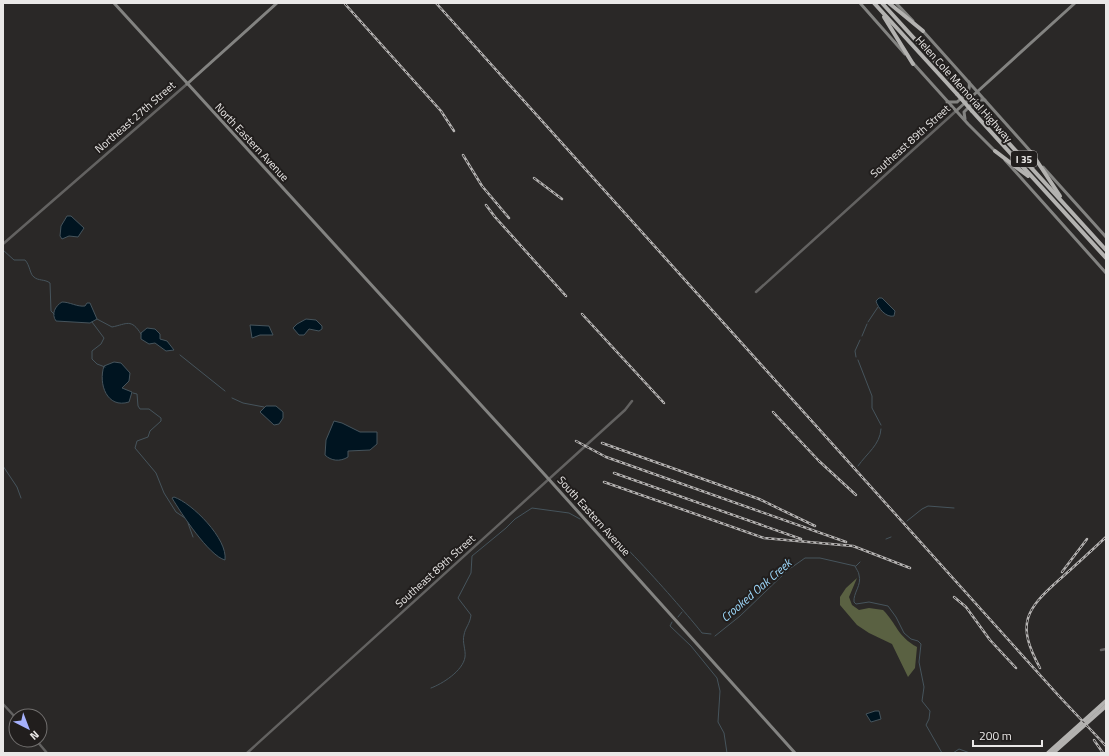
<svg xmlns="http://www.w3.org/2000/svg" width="1109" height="756" viewBox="0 0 1109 756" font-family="'Titillium Web',sans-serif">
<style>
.forest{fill:#5a6142}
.water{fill:#001420;stroke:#46545c}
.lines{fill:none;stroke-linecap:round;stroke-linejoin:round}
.stream{stroke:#46545c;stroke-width:1}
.tertiary{stroke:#636261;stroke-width:2.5}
.secondary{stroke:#838381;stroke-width:3}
.motorway{stroke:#b3b2b0;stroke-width:4}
.rail-casing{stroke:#b5b3b2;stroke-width:2.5}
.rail{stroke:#211e1d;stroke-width:1;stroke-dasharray:3;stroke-linecap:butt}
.motorway-bridge{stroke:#b3b2b0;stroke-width:4}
.labels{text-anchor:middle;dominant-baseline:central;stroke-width:4;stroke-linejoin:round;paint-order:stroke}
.shield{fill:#211e1d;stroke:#aeabaa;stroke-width:1}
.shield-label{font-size:10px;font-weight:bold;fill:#eae8e7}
.street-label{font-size:11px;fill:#eae8e7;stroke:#211e1d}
.water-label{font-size:12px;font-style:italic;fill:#9ed9fc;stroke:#211e1d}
</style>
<rect width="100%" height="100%" fill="#2a2827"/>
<path class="forest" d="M 857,578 L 849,597 L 852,605 L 859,610 L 869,608 L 883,610 C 897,624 897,636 917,647 L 915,668 L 908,677 L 892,644 L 869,633 L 857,625 L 840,605 L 840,597 L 846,588 Z"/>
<g class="water">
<polygon points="67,216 71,216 84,228 78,237 69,236 62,239 60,236 61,226"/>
<path d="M 879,298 L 882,298 L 895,311 L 894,316 C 886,318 878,308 876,301 Z"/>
<path d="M 62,302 C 70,302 77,307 85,306 L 87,303 L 90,303 L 97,319 L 90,323 L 56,321 C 51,314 55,306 62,302 Z"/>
<polygon points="306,319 316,320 322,326 322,329 319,331 309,329 304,335 299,335 293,328 297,324"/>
<polygon points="250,325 269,326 273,335 260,335 252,338"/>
<polygon points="147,328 155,329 160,334 160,339 167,341 174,350 166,351 155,343 149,344 141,339 141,333"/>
<path d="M 114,362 L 121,363 L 130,373 L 129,381 L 122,388 L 132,392 L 129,402 C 107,409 98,384 104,366 Z"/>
<polygon points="266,406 276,406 283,412 283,418 279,424 274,425 260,412"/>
<path d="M 334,421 L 342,423 L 360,432 L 377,432 L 377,444 L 370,450 L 348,451 L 348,457 C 340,462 331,461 325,455 L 326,440 Z"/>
<path d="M 174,497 C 192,503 228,539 225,560 C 209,556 181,513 172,498 Z"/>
<polygon points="875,711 879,711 881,719 871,722 866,714"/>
</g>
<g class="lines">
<g class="stream">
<path d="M 3,250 L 14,260 L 25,260 C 30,265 30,275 34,277 C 38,281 45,279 50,283 L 51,311 L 54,314"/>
<path d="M 97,319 L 112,327 C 127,324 131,318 141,334"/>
<polyline points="92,322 104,338 101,344 92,351 92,359 97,364 105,367"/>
<polyline points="868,322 878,307"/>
<polyline points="862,336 867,324"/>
<polyline points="180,355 225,391"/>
<polyline points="856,357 855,351 860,340"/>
<polyline points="858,360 872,396 872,408 881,425"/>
<polyline points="133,393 137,394 138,406 140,409 149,409 161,418 161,421 150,431 148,437 137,441 135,448 156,473 164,493 176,512 185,518"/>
<polyline points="232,398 243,403 264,407"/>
<polyline points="3,466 17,487 21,498"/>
<path d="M 858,466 C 867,453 880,445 881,429"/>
<path d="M 585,514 C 600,513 689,616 702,633 L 711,634"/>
<polyline points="907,521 922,509 928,506 954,508"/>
<polyline points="188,523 193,537"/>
<polyline points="886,539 891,537"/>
<path d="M 855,566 C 856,569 859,572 859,575 C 862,585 853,593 854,602 L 856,604 L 869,602 L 888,606 L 896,617 L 904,633 L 911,639 L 918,641 L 921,644 L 919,662 L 924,687 L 922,701 L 930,711 L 929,719 L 926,725 L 942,753"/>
<polyline points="856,566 860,562"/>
<polyline points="678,617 682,612"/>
<polyline points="672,622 670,626 691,646 717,678 720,691 718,722 724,733 727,753"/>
<polyline points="715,636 740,616 788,570 805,558 820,558 855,566"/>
<path d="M 431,688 C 442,684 463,671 465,657 C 466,650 462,642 464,635 C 465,628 470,624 471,615 L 458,598 L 471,573 L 472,556 L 506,528 L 515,519 L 532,508 L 569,513 L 580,519"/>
<polyline points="953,753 959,749 970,753"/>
</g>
<g class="tertiary">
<polyline points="3,244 187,84"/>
<polyline points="756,292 956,111"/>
<polyline points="1101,650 1106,649"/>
<polyline points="3,704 16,718"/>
<polyline points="36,740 47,753"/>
<polyline points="247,753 625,410 632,401"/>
</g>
<g class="secondary">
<polyline points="114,3 545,475 795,753"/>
<polyline points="860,3 905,54"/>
<polyline points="896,3 913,21"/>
<polyline points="923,31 1032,153"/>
<polyline points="913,63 968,124 996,152"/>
<polyline points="187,84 277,3"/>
<path d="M 947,102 L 957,102 C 965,95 971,92 969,82"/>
<polyline points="956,111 1075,3"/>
<polyline points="965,119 964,112 976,100 985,100"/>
<polyline points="1005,160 1106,273"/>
<polyline points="1043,167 1106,237"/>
</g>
<g class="motorway">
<polyline points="874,3 957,94"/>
<polyline points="882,3 961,90"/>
<polyline points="889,3 923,31"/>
<polyline points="884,17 913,64"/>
<polyline points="976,107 1106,250"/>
<polyline points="972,111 1106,258"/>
<polyline points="995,151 1028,176"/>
<polyline points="1031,152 1060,196"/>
<polyline points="1048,753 1106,701"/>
<polyline points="1053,753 1106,706"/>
</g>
<defs>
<g id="rail">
<polyline points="436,3 1058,695 1106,746"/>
<polyline points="345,4 441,111 454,131"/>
<polyline points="463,155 482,186 509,218"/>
<polyline points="534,178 562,199"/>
<polyline points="486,205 495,217 566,296"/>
<polyline points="582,314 664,403"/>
<polyline points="773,412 819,461 856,495"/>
<polyline points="576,441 606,457 846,542"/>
<polyline points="602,443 759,499 815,526"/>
<polyline points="614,473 801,539"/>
<polyline points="604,482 764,538 853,546 910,568"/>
<polyline points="1062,572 1087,539"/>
<polyline points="954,597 966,607 990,640 1016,668"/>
<path d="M 1040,668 C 1016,624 1025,610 1060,579 C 1076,565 1091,551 1106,537"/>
<polyline points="1094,740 1103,753"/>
</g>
</defs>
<use href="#rail" class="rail-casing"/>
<use href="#rail" class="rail"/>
<g class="motorway-bridge">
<polyline points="961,90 976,107"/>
<polyline points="957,94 972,111"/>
</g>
</g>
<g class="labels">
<rect class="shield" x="1011" y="151" width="26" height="16" rx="3"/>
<g class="shield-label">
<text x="1024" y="159">I 35</text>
</g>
<g class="street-label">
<text transform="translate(964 89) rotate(48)">Helen Cole Memorial Highway</text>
<text transform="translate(135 117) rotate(-41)">Northeast 27th Street</text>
<text transform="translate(910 141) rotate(-42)">Southeast 89th Street</text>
<text transform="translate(252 142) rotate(47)">North Eastern Avenue</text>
<text transform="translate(594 516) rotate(48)">South Eastern Avenue</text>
<text transform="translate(435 571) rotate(-42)">Southeast 89th Street</text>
</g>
<g class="water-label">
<text transform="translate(756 590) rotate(-41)">Crooked Oak Creek</text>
</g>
</g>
<rect width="1109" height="756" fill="none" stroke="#eae8e7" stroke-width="8"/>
<g transform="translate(28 728) rotate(138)"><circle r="19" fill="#211e1d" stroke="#716f6e"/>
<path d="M0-3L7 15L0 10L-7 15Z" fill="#a6b1fc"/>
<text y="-6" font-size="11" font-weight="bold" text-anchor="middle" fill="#eae8e7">N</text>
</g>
<path d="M973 740v6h69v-6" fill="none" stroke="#eae8e7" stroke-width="2"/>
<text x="979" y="740" font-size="12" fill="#eae8e7" stroke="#211e1d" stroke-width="3" paint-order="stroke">200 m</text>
</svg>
